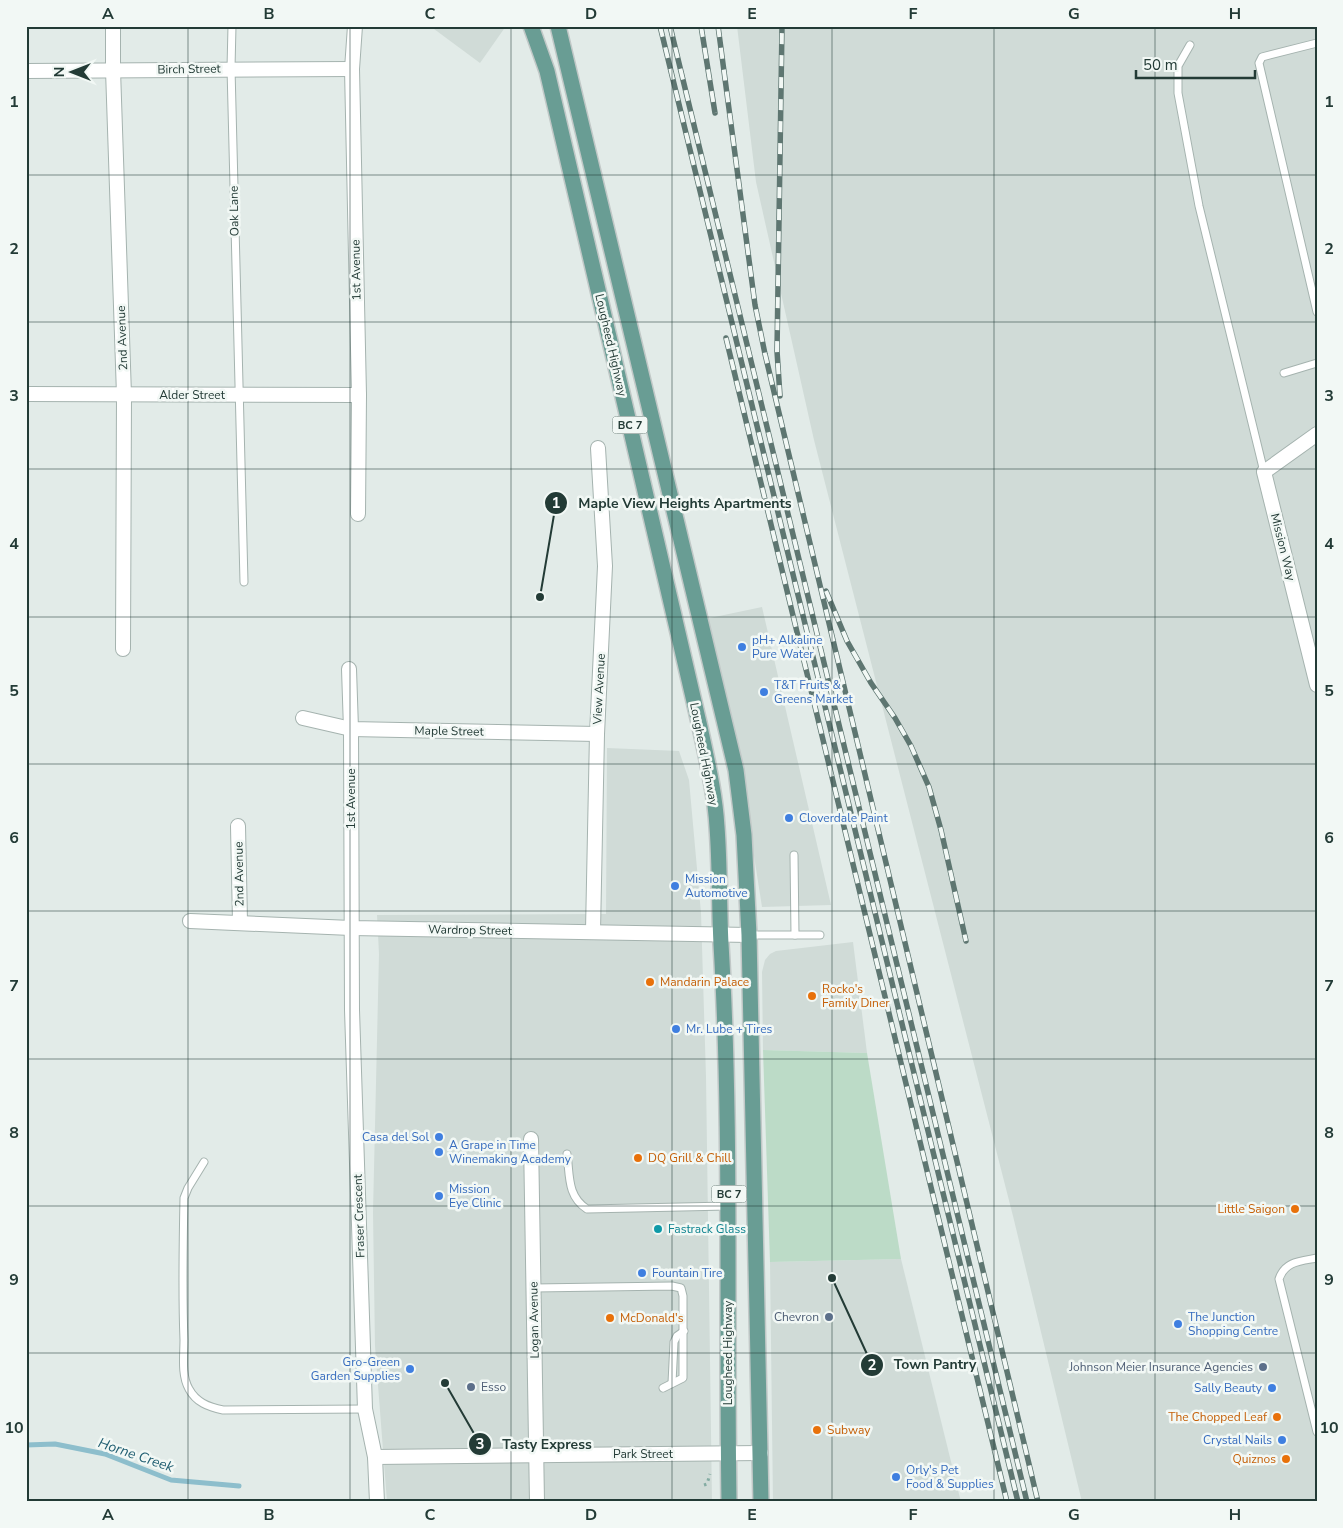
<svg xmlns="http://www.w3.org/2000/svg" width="1343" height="1528" viewBox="0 0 1343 1528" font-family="'Nunito Sans',sans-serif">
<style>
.built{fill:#d0dbd7}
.green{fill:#bcdbc7}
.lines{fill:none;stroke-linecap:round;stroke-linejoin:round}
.stream{stroke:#8dbecc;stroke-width:5}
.service-casing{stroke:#a5b3af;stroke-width:9}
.minor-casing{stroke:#a5b3af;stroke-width:16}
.primary-casing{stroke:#c1c8c7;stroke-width:18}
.path{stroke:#84aca3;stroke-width:3;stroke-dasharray:2.5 4;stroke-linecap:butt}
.service{stroke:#fff;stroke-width:7}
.minor{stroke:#fff;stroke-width:14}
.primary{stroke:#699d94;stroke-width:15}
.rail-casing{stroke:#5e7671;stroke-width:5.5}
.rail{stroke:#f2f8f5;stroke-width:4;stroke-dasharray:11;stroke-linecap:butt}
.grid{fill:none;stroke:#233b36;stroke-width:1;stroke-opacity:0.55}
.shop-dot{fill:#3f7fe0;stroke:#f2f8f5;stroke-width:2}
.food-dot{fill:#e8710a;stroke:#f2f8f5;stroke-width:2}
.culture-dot{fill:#0f9aa8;stroke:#f2f8f5;stroke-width:2}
.service-dot{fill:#5c6f8a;stroke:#f2f8f5;stroke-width:2}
.labels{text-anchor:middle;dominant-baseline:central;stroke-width:5;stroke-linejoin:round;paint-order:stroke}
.shield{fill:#f2f8f5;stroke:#61746f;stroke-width:1}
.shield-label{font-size:11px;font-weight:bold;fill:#233b36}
.street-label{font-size:12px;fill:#233b36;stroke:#f2f8f5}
.shop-label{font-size:12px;fill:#366cbe;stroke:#f2f8f5;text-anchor:start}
.food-label{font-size:12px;fill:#c56008;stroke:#f2f8f5;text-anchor:start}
.culture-label{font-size:12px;fill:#0d838f;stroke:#f2f8f5;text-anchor:start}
.service-label{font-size:12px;fill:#4e5e75;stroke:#f2f8f5;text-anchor:end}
.water-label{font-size:14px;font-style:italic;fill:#215f72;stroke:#f2f8f5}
.leader{fill:none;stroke:#233b36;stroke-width:2}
.callout-dot{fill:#233b36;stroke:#f2f8f5;stroke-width:2}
.mark-label{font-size:15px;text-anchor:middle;font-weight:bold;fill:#fff}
.callout-label{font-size:14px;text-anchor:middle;font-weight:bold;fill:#233b36;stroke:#f2f8f5;stroke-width:5;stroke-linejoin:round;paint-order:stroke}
.neatline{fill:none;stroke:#233b36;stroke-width:2}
.grid-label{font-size:16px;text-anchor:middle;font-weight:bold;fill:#233b36}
</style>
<rect width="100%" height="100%" fill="#e2ebe8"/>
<g class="built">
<polygon points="430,26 506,26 480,63"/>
<polygon points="737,26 1317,26 1317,1502 1082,1502 1013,1216 814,440 756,182"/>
<polygon points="762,607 831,905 762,907 741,773 705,619"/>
<polygon points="607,748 679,751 689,780 701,913 706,1077 712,1502 387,1502 375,1346 373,1212 379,954 377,915 606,914"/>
<polygon points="853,942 867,1053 763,1050 762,972 765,960 770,954 776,951"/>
<polygon points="901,1259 961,1502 773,1502 770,1262"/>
</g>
<polygon class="green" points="763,1050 867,1053 901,1259 770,1262"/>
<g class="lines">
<polyline class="stream" points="26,1445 55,1444 105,1454 171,1480 239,1486"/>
<defs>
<g id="service">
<polyline points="232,26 231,68 244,582"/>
<polyline points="1317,43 1262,57 1259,63 1317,312"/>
<polyline points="1190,45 1178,66 1178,93 1199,206 1264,472"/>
<polyline points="1284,373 1317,363"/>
<polyline points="794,855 795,935"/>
<polyline points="749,935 820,935"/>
<path d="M 567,1154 C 570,1176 567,1196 587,1209 L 728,1206"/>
<path d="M 204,1162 L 188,1188 L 184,1198 C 183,1245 182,1293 184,1340 C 184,1355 181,1375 189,1389 C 196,1402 208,1407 223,1410 L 365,1409"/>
<path d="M 1317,1258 C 1301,1261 1285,1261 1279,1279 L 1317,1432"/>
<polyline points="534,1288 672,1286 681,1288 683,1296 683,1378 663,1388"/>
<polyline points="672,1383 674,1342 677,1336 684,1331"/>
</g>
<g id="minor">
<polyline points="113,26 113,70 124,395 123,649"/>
<polyline points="355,26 352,69 359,395 358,514"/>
<polyline points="26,71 352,69"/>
<polyline points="26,394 359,395"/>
<polyline points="1317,434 1264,472 1317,685"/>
<polyline points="349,669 351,729 352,1010 365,1409 375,1457 377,1502"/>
<polyline points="303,718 351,729 597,734"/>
<polyline points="238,826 240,922"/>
<polyline points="190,921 351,928 749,935"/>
<polyline points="593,931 597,734 605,566 598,448"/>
<polyline points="531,1139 537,1502"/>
<polyline points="375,1457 761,1453"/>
</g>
<g id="primary">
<path d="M 531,26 L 547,71 L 700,727 C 707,760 715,793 717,827 C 720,866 719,905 721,944 C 732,1130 726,1316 729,1502"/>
<polyline points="558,26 736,770 744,835 749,935 761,1502"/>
</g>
</defs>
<use href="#service" class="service-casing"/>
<use href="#minor" class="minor-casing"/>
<use href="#primary" class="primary-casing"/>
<polyline class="path" points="704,1485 707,1484 710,1474"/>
<use href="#service" class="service"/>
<use href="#minor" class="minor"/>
<use href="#primary" class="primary"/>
<defs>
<g id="rail">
<polyline points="660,26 1018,1502"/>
<polyline points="670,26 1027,1502"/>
<polyline points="701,26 715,113"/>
<polyline points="718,26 755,305 765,354 1038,1502"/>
<polyline points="726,338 1007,1502"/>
<polyline points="780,396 777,351 782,26"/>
<polyline points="826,591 847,641 871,683 895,718 911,746 929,787 941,830 966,941"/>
</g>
</defs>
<use href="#rail" class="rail-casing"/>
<use href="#rail" class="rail"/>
</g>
<path class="grid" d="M 188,26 L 188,1502M 350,26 L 350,1502M 511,26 L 511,1502M 672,26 L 672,1502M 832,26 L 832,1502M 994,26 L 994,1502M 1155,26 L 1155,1502M 26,175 L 1317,175M 26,322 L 1317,322M 26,469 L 1317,469M 26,617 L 1317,617M 26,764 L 1317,764M 26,911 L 1317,911M 26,1059 L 1317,1059M 26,1206 L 1317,1206M 26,1353 L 1317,1353"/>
<g class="shop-dot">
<circle cx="742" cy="647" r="5"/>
<circle cx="764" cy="692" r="5"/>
<circle cx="789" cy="818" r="5"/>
<circle cx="675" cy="886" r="5"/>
<circle cx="676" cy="1029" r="5"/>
<circle cx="439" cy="1137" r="5"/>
<circle cx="439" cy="1152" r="5"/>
<circle cx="439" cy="1196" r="5"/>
<circle cx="642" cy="1273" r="5"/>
<circle cx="1178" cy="1324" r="5"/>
<circle cx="410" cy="1369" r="5"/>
<circle cx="1272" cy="1388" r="5"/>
<circle cx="1282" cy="1440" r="5"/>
<circle cx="896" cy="1477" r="5"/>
</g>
<g class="food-dot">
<circle cx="650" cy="982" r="5"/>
<circle cx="812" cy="996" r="5"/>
<circle cx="638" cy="1158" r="5"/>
<circle cx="1295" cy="1209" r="5"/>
<circle cx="610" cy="1318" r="5"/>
<circle cx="1277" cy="1417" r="5"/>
<circle cx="817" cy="1430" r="5"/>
<circle cx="1286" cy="1459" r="5"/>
</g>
<circle class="culture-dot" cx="658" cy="1229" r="5"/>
<g class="service-dot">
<circle cx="829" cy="1317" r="5"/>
<circle cx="1263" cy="1367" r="5"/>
<circle cx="471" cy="1387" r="5"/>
</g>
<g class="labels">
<g class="shield">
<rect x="612.5" y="416.5" width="35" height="17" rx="4"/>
<rect x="711.5" y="1185.5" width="35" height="17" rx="4"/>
</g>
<g class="shield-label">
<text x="630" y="425">BC 7</text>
<text x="729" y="1194">BC 7</text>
</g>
<g class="street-label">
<text transform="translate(189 69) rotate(-1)">Birch Street</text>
<text transform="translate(234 211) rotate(-91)">Oak Lane</text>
<text transform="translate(356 270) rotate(-91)">1st Avenue</text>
<text transform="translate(122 338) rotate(-92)">2nd Avenue</text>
<text transform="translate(611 345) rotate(77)">Lougheed Highway</text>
<text x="192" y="395">Alder Street</text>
<text transform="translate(1283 547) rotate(76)">Mission Way</text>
<text transform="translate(599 689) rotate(-87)">View Avenue</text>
<text transform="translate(449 731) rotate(1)">Maple Street</text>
<text transform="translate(704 754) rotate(79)">Lougheed Highway</text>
<text transform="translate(351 799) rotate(-90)">1st Avenue</text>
<text transform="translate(239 874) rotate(-91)">2nd Avenue</text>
<text transform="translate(470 930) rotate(1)">Wardrop Street</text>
<text transform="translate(359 1216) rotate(-92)">Fraser Crescent</text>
<text transform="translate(534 1320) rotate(-91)">Logan Avenue</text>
<text transform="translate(728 1353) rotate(-90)">Lougheed Highway</text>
<text x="643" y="1454">Park Street</text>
</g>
<g class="shop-label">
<text x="752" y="640">pH+ Alkaline<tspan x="752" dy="14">Pure Water</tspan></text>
<text x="774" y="685">T&amp;T Fruits &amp;<tspan x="774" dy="14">Greens Market</tspan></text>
<text x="799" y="818">Cloverdale Paint</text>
<text x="685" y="879">Mission<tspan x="685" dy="14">Automotive</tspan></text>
<text x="686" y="1029">Mr. Lube + Tires</text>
<text x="429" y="1137" text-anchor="end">Casa del Sol</text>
<text x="449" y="1145">A Grape in Time<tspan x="449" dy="14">Winemaking Academy</tspan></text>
<text x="449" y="1189">Mission<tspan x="449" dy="14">Eye Clinic</tspan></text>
<text x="652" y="1273">Fountain Tire</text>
<text x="1188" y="1317">The Junction<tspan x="1188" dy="14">Shopping Centre</tspan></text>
<text x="400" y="1362" text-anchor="end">Gro-Green<tspan x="400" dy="14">Garden Supplies</tspan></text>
<text x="1262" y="1388" text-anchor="end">Sally Beauty</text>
<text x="1272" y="1440" text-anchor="end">Crystal Nails</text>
<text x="906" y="1470">Orly's Pet<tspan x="906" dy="14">Food &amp; Supplies</tspan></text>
</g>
<g class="food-label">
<text x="660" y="982">Mandarin Palace</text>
<text x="822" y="989">Rocko's<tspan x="822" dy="14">Family Diner</tspan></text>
<text x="648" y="1158">DQ Grill &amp; Chill</text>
<text x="1285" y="1209" text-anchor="end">Little Saigon</text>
<text x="620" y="1318">McDonald's</text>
<text x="1267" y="1417" text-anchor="end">The Chopped Leaf</text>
<text x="827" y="1430">Subway</text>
<text x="1276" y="1459" text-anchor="end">Quiznos</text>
</g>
<g class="culture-label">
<text x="668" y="1229">Fastrack Glass</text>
</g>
<g class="service-label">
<text x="819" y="1317">Chevron</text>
<text x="1253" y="1367">Johnson Meier Insurance Agencies</text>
<text x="481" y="1387" text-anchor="start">Esso</text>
</g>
<g class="water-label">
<text transform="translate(136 1455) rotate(19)">Horne Creek</text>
</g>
</g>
<path class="leader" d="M540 597L556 503M832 1278L872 1365M445 1383L480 1444"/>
<g class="callout-dot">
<circle cx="540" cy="597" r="5"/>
<circle cx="832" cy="1278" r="5"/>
<circle cx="445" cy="1383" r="5"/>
<circle cx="556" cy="503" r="12"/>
<circle cx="872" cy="1365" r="12"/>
<circle cx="480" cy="1444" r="12"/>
</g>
<g class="mark-label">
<text x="556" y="508">1</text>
<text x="872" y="1370">2</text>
<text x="480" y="1449">3</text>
</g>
<g class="callout-label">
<text x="685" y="508">Maple View Heights Apartments</text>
<text x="935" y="1369">Town Pantry</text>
<text x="547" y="1449">Tasty Express</text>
</g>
<rect width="1343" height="1528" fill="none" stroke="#f2f8f5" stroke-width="55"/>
<g transform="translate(72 72) rotate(270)" stroke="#f2f8f5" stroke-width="4" paint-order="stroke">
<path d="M0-4L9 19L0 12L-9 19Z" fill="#233b36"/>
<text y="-8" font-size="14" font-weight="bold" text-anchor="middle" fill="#233b36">N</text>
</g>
<path d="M1136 70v8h119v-8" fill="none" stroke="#233b36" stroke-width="2.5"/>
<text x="1143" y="70" font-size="15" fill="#233b36" stroke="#f2f8f5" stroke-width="4" paint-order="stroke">50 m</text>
<rect x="28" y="28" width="1288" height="1472" class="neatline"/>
<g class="grid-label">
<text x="108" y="19">A</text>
<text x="269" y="19">B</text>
<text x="430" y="19">C</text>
<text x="591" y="19">D</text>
<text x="752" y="19">E</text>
<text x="913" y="19">F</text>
<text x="1074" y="19">G</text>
<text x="1235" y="19">H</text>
<text x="14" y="107">1</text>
<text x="1329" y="107">1</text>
<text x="14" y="254">2</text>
<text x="1329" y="254">2</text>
<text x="14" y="401">3</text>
<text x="1329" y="401">3</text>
<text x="14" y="549">4</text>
<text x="1329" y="549">4</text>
<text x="14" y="696">5</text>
<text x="1329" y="696">5</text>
<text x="14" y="843">6</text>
<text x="1329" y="843">6</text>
<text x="14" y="991">7</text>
<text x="1329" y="991">7</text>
<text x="14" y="1138">8</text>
<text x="1329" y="1138">8</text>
<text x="14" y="1285">9</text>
<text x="1329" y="1285">9</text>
<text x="14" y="1433">10</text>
<text x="1329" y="1433">10</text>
<text x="108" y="1520">A</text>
<text x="269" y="1520">B</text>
<text x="430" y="1520">C</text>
<text x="591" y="1520">D</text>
<text x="752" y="1520">E</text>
<text x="913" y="1520">F</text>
<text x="1074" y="1520">G</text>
<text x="1235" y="1520">H</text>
</g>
</svg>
